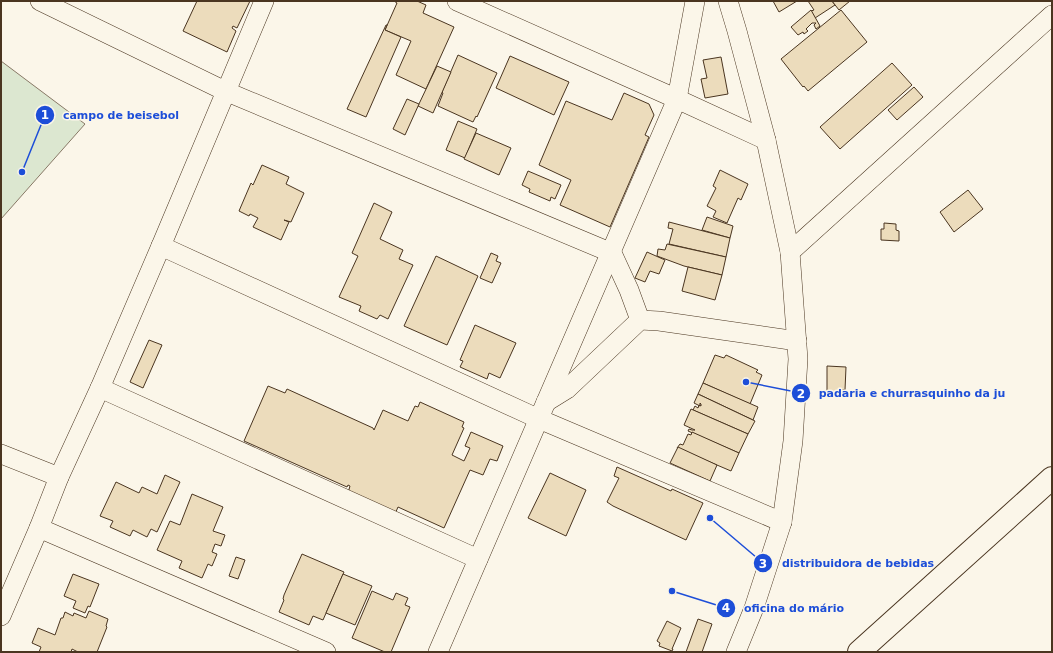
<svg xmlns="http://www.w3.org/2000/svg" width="1053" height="653" viewBox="0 0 1053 653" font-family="'DejaVu Sans',sans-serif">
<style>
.green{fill:#dce7d0;stroke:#887966}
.building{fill:#ecdcbc;stroke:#4a3520}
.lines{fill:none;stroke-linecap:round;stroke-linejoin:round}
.minor-casing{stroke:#4a3520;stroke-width:20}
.tertiary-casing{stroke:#4a3520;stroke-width:24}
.minor{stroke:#fbf6e9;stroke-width:19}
.tertiary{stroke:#fbf6e9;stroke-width:22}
.leader{fill:none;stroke:#1d4ed8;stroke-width:1.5}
.callout-dot{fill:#1d4ed8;stroke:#fbf6e9;stroke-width:1.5}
.mark-label{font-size:12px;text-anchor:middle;font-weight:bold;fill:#fff}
.callout-label{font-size:11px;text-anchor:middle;font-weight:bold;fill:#1d4ed8;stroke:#fbf6e9;stroke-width:3;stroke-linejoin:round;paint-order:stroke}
</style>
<rect width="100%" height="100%" fill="#fbf6e9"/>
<polygon class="green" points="1,61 85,124 1,219"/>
<g class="building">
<polygon points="197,1 250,1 237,28 233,26 232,28 236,31 227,52 183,31"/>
<polygon points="396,1 417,1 426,5 423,13 454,27 426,89 396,75 411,41 385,30 397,3 396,3"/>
<polygon points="773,1 797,1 779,12"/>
<polygon points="808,1 832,1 835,5 815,18 811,11 814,10"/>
<polygon points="832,1 850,1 839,10"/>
<polygon points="811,10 820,26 816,29 814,25 816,23 812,23 806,29 808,31 804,34 803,32 798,35 791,27"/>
<polygon points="841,10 867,42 808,91 804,86 803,87 781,59"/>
<polygon points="386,25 387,25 385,30 401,37 366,117 347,109"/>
<polygon points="458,55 497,73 477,117 476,116 473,122 438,106 443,93 442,92"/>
<polygon points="510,56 569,82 554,115 496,88"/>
<polygon points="721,57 728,94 705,98 701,79 707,78 703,60"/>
<polygon points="892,63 912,85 840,149 820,127"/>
<polygon points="437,66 451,72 433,113 418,106"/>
<polygon points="914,87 923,97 897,120 888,110"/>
<polygon points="624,93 649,104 654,115 645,135 649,137 610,227 560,205 571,180 539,165 566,101 612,120"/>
<polygon points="407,99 419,104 405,135 393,129"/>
<polygon points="458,121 477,129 465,158 446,150"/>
<polygon points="476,133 511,148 499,175 464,159"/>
<polygon points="262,165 289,177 286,184 304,193 291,222 284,220 289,222 281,240 253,227 258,218 250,214 249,216 239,211 251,183 253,185"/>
<polygon points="720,170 748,184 741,200 738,198 727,223 713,217 716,211 707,206 716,188 713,186"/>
<polygon points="528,171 561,185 555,199 551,197 550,201 529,192 530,189 522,185"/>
<polygon points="968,190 983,209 954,232 940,212"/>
<polygon points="374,203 392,212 380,239 403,250 399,259 413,265 388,319 380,315 377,319 359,311 361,306 339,297 358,256 352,253"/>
<polygon points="707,217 733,226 730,238 702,230"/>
<polygon points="669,222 730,238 726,257 669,244 673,229 668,228"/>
<polygon points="884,223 896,224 896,230 899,231 899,241 881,240 881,229 884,229"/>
<polygon points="667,244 726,257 722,275 684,266 657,256 658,249 665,250"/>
<polygon points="647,252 665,260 659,274 650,271 645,282 635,278"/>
<polygon points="491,253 498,256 496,261 501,263 492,283 480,278"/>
<polygon points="436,256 478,276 447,345 404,326"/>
<polygon points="688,267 722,275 715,300 682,291"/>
<polygon points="475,325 516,343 500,378 489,373 487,379 460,367 463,361 460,360"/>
<polygon points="149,340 162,345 143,388 130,382"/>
<polygon points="715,355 724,358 726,355 758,370 756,372 762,375 750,404 703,383"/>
<polygon points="827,366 846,367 845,390 842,390 842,393 827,392"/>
<polygon points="703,383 758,407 753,420 698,394"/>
<polygon points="268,386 285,393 287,389 373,428 374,430 383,410 408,421 415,406 418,407 420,402 464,422 462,427 464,428 452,455 464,461 470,448 465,446 471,432 503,446 497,461 490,459 483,475 470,470 444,528 398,507 395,514 348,493 350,486 348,485 347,487 244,441"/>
<polygon points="698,394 755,421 748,434 693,410 695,406 698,408 699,405 701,406 701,404 700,403 700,406 694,403"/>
<polygon points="691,409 748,434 739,453 688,431 689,429 692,430 695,430 684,425"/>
<polygon points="692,432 739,453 731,471 677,448 680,444 683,445 688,434 691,435"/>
<polygon points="678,447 717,465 710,481 670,463"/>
<polygon points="617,467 671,491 672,489 703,503 686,540 613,506 607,502 619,478 614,476"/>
<polygon points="550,473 586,490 566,536 528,518"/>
<polygon points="165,475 180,482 157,532 151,529 147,537 133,530 130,536 110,527 113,521 100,516 116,482 139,493 142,487 157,494"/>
<polygon points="192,494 223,507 213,531 225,535 221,546 215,544 212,552 217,554 212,566 208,564 202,578 179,568 182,561 157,550 170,521 180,525"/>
<polygon points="302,554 344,572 323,620 313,616 309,625 279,612 284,600 283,599 284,595"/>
<polygon points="236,557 245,560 238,579 229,576"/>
<polygon points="73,574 99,584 90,607 88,606 85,613 73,608 76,601 64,596"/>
<polygon points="343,574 372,586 355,625 326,613"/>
<polygon points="372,591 393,600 396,593 408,598 405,605 410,607 391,652 385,652 352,638"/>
<polygon points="89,611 108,619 106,626 107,627 97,652 78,652 72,649 71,652 39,652 41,647 32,643 38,628 55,635 61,618 63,618 65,612 73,616 74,613 86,618"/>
<polygon points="698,619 712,624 702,652 686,652"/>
<polygon points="667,621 681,628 672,649 673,649 672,651 659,646 660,643 657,641"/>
</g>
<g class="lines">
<defs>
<g id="minor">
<polyline points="40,1 225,91 612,253 629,290 640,320"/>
<polyline points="457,1 677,99 766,140"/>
<polyline points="728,1 737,31 766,140 790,252 798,359 793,441 782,522 754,608 736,652"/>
<polyline points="161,246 539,419 782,522"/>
<polyline points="790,252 1052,15"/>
<polyline points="100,388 478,559"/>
<polyline points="546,402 567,389 640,320 659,321 797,341"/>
<polyline points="1,454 59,477"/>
<polyline points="39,528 326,652"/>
<polyline points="1,616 39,528 59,477 100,388 161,246 264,1"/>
<polyline points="438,652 677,99 695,1"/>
</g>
<polyline id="tertiary" points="859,652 1052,478"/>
</defs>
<use href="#minor" class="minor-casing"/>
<use href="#tertiary" class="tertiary-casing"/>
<use href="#minor" class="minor"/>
<use href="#tertiary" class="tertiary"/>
</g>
<path class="leader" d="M22 172L45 115M746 382L801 393M710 518L763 563M672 591L726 608"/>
<g class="callout-dot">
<circle cx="22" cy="172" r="4"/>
<circle cx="746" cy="382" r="4"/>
<circle cx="710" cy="518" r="4"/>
<circle cx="672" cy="591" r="4"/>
<circle cx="45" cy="115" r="10"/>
<circle cx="801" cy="393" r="10"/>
<circle cx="763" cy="563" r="10"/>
<circle cx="726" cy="608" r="10"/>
</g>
<g class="mark-label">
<text x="45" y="119">1</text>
<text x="801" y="398">2</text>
<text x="763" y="568">3</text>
<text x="726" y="612">4</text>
</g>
<g class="callout-label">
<text x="121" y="119">campo de beisebol</text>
<text x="912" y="397">padaria e churrasquinho da ju</text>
<text x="858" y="567">distribuidora de bebidas</text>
<text x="794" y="612">oficina do mário</text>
</g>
<rect width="1053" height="653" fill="none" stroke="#4a3520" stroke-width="4"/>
</svg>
